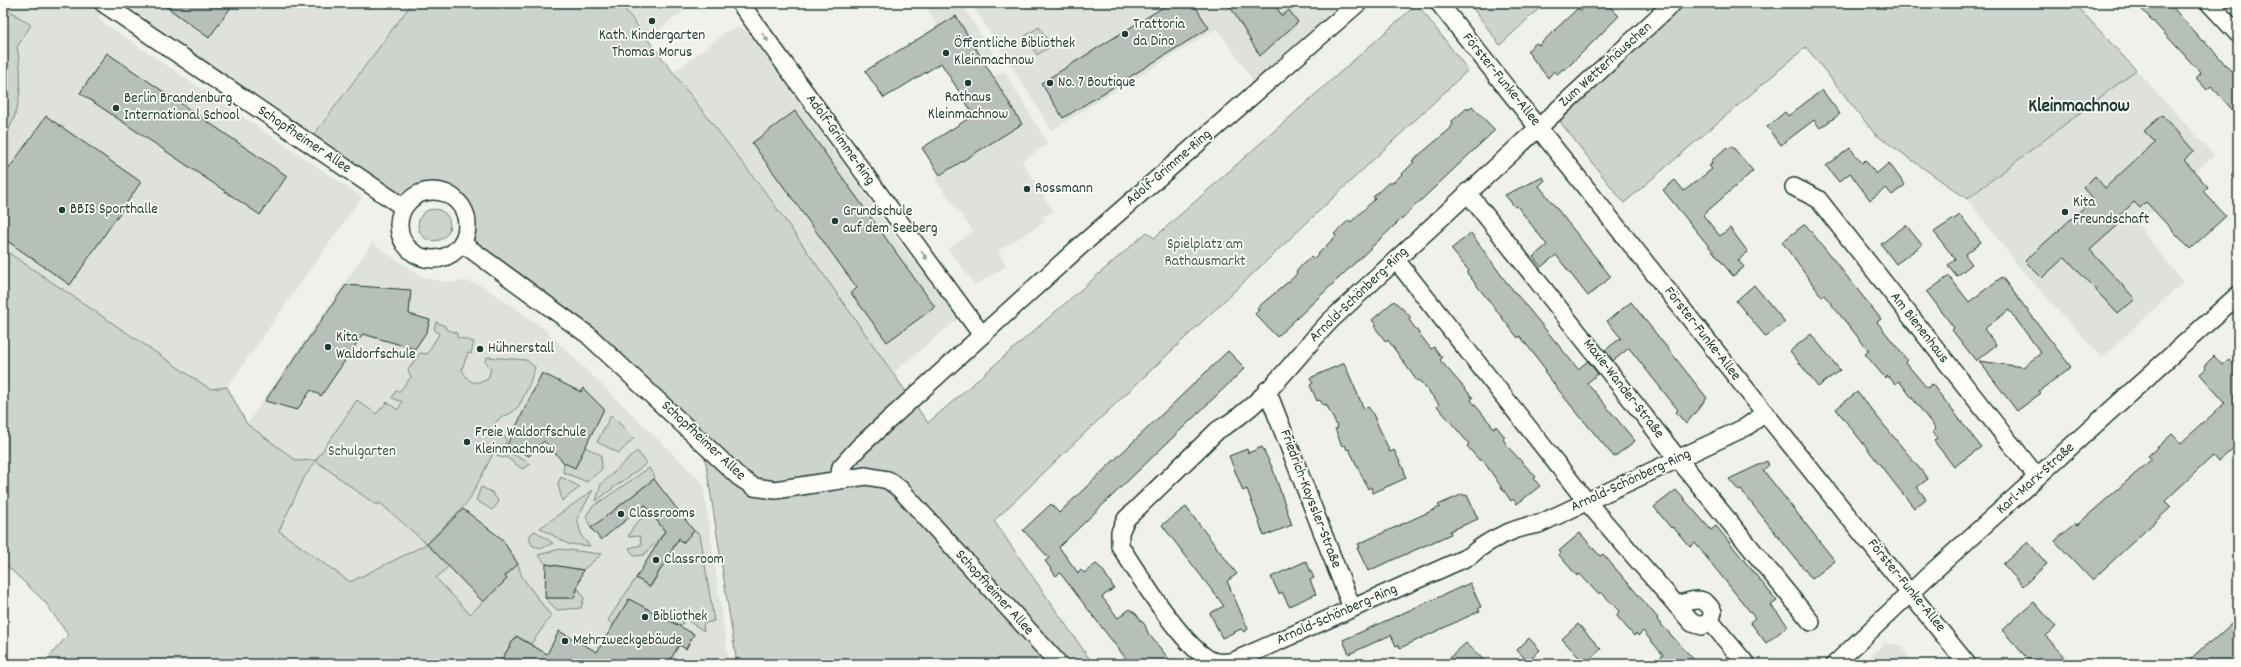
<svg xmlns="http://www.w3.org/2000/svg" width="2241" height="667" viewBox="0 0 2241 667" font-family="Dekko,sans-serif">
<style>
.built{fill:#dfe2dc}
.green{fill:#cdd3cd;stroke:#768880;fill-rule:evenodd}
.building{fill:#b6bfb8;stroke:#1f3d34}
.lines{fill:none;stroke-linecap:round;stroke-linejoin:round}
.minor-casing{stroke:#1f3d34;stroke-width:20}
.minor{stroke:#fdfcf7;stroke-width:17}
.oneway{fill:#8e9c96}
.poi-dot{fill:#1f3d34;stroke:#fdfcf7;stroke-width:1.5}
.labels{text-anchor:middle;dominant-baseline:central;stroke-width:3.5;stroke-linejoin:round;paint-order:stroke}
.poi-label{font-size:15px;fill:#1f3d34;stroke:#fdfcf7;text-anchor:start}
.street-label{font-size:15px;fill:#1f3d34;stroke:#fdfcf7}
.park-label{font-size:15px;fill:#425b53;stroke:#fdfcf7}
.district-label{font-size:19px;font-weight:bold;fill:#1f3d34;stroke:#fdfcf7}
</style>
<rect width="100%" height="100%" fill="#f0f1eb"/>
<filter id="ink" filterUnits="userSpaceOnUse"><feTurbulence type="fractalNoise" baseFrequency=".025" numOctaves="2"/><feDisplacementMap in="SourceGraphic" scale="8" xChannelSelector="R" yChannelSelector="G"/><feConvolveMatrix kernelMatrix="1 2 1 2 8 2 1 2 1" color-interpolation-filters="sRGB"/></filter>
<g filter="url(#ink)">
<g class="built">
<polygon points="3,3 108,3 98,19 362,197 227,387 210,389 3,249"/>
<polygon points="123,3 412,3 313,136"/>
<polygon points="620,3 694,3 648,38"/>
<polygon points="924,3 961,3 993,54 982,60 956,16 938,27"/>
<polygon points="971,3 1344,3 1254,82 1217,28 1052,130"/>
<polygon points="739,27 750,34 900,243 959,318 892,374 771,200 674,72 726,32"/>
<polygon points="2136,70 2214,155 2138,225 2183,282 2102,358 2023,272 1967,199"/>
<polygon points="1004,71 1048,144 1022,161 1053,211 1043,217 1045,222 998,251 1007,266 975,285 948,249 973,231 935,179 1022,124 993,77"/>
<polygon points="372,243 416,273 429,279 448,282 466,281 481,285 541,326 703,483 729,664 463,664 279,531 304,478 316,461 297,461 247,424"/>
<polygon points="1885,643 1901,645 1914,664 1862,664"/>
</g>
<g class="green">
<path d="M 412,3 L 620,3 L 771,200 L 928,423 L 1147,232 L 1154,238 L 1417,4 L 1468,70 L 1089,429 L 994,521 L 1093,664 L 737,664 L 703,444 L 617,360 L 462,243 C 480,201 433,172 403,207 L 313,136 Z"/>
<polygon points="1469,3 1545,3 1500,45"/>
<polygon points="1681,3 2074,3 2136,70 1967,199 1875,134 1806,47 1624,203 1561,123 1561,118"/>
<path d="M 3,6 L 31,25 L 17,47 C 24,81 21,111 3,141 Z"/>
<polygon points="1039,27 1051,46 1037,55 1025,36"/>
<circle cx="434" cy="225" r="16"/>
<path d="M 3,249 L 210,389 L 227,387 L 247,424 L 297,461 L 316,460 L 357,400 L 376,414 L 387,402 L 398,410 L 402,402 L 392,398 L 396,391 L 400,391 L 411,377 L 408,370 L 420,353 L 427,354 L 439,334 L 434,329 L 436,322 L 445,326 L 446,329 L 457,333 L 457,337 L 474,342 L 471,354 L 468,353 L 462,369 C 467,382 475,386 488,379 L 491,369 L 485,361 L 487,357 L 526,360 L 535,367 C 532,378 523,403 515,410 C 508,416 499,417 494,424 L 496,430 L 507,439 L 505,444 L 495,450 L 468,502 L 427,544 L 449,566 L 436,578 L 470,614 L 507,579 L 505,576 L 518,564 L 522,577 L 551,616 L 531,644 L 516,636 L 499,664 L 43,664 L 68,635 L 45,602 L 3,562 ZM 316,461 L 376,505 L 380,503 L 427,544 L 350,582 L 279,531 L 304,478 Z"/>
<polygon points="611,415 634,438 619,453 597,442"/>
<polygon points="585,447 601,455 602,469 587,482 563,472 564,463"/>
<polygon points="505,450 529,463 531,464 522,469 506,457 502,458 496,455"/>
<polygon points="637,451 647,463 596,501 601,484"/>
<polygon points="649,468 655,477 654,479 591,528 586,516 592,507"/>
<polygon points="561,477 580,487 562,501 558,483"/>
<polygon points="481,487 492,492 499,502 492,510 476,500"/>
<polygon points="593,490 577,519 582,537 590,546 568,544 540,528"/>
<path d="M 650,512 L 665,531 C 659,541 651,546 644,555 L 634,556 L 629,548 L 641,545 L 640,536 L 628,537 L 634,525 Z"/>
<polygon points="535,531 553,543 542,548 533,546 529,540 531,534"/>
<polygon points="694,531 700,534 714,621 703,624 704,631 685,619 681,626 670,620 613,626 608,620 636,578 651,586 678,540 683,542"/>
<polygon points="560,549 602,554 583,570 546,564 538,555"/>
<polygon points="578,588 584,598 581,608 557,610 545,598 574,598"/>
</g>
<g class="building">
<polygon points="161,3 234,3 209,38"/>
<polygon points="1170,3 1193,3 1209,28 1063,118 1041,83"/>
<polygon points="1228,3 1274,3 1282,16 1289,10 1298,22 1260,56"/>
<polygon points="1588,3 1606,3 1619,16 1565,70 1563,69 1557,74 1554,71 1548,78 1527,51 1536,43 1539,45 1578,8 1581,11"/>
<polygon points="2136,3 2169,3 2202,41 2204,40 2238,79 2238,116 2211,86 2207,90 2196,78 2201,73"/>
<polygon points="956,16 1022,124 940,175 922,148 974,115 941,63 884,98 865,71"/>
<polygon points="107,53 287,176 260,215 80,93"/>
<polygon points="1822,90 1840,114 1820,128 1814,120 1781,145 1767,127 1785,112 1788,116"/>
<polygon points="1472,106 1495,130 1277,337 1255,314 1259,310 1257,308 1294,277 1297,273 1296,272 1303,264 1311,257 1313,259 1336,236 1334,234 1349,220 1351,222 1355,218 1375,199 1373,197 1389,182 1390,184 1395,181 1414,162 1412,161 1450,129 1453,124 1451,122 1467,108 1468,110"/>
<polygon points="795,111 935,307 887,342 851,293 857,288 752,143"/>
<polygon points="2162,115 2194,151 2184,160 2208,187 2203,191 2226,216 2190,249 2146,202 2140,208 2134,202 2114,221 2118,225 2090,250 2135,299 2118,314 2065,257 2042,278 2025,261 2093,199 2083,188 2095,176 2105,188 2155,142 2144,131"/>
<polygon points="46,116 141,182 70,285 3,238 3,177"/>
<polygon points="1732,146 1753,171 1703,215 1720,236 1730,228 1748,252 1738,260 1744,267 1733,276 1663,190 1675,180 1684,191 1712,169 1709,166 1712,163 1711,161 1727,147 1728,149"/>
<polygon points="1850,148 1862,163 1865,160 1876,174 1889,163 1905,185 1892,195 1886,188 1870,200 1850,173 1839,182 1826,166"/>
<polygon points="1543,177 1545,180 1539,186 1611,277 1588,296 1556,255 1541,267 1533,257 1547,245 1517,206 1515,207 1505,195"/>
<polygon points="1960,215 1981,242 1965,255 1972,264 1957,276 1948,265 1955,259 1934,232"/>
<polygon points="1805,224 1881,319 1877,322 1907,360 1905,362 1927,388 1932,384 1981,447 1954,467 1934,441 1937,438 1933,432 1936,429 1899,381 1895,384 1888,376 1885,378 1865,354 1869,351 1824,295 1822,297 1782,242"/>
<polygon points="1906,225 1922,245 1896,264 1881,244"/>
<polygon points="1471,233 1504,279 1578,369 1588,361 1598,374 1587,383 1635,441 1614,457 1568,402 1544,371 1546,370 1520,336 1518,338 1474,282 1467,273 1469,271 1451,249"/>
<polygon points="1949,276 1969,302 2002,277 2071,367 2039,391 2041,393 2017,411 1979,361 2023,367 2041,353 2009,310 1984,329 1996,345 1976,361 1952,330 1954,328 1927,292"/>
<polygon points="346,285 411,290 409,314 430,320 427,331 415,349 363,334 321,396 311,390 297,410 265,401"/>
<polygon points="1754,285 1785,322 1766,337 1736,301"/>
<polygon points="1394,301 1407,313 1411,318 1409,320 1431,349 1434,347 1442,358 1440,360 1446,367 1473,398 1471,400 1494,428 1496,426 1505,437 1503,439 1508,447 1536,477 1534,479 1540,486 1517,504 1513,499 1511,501 1482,459 1480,461 1467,446 1469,444 1437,406 1439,404 1430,393 1419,380 1417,381 1388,340 1386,342 1374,326 1376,325 1372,320"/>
<polygon points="1631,302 1707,398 1686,424 1676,412 1678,410 1629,348 1613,361 1605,350 1621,338 1607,321"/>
<polygon points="1811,334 1840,370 1818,387 1790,351"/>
<polygon points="1228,351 1245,368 1059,547 1078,573 1081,570 1084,573 1096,564 1102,569 1114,588 1102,597 1118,618 1130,609 1136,614 1145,625 1148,633 1173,664 1130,664 1060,573 1056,576 1045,561 1049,558 1023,530 1051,504 1059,513"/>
<polygon points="2214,356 2222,365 2229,359 2238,368 2238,444 2218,462 2213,456 2165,501 2171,507 2092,580 2055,541 2075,523 2077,525 2152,459 2148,456 2172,434 2181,443 2225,403 2200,374 2206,369 2204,366"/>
<polygon points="1344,363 1364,409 1368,407 1372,412 1390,452 1394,450 1405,472 1404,473 1406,478 1373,493 1371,487 1368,489 1349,449 1347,450 1345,445 1342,446 1335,429 1338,428 1326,404 1323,405 1320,400 1317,401 1310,385 1313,383 1310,378"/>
<polygon points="542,373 581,392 583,388 604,409 575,468 564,463 544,441 529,456 507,445"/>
<polygon points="1857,392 1928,479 1917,487 1926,499 1914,508 1836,409"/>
<polygon points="1262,447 1272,467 1292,525 1264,536 1247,489 1243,491 1229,456 1247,449 1248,453"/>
<polygon points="1767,461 1769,465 1763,470 1835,561 1812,579 1741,490 1739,491 1729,479"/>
<polygon points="654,479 694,531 683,543 679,538 650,587 636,578 665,531 645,505 601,540 591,528"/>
<polygon points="1676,490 1711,530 1716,526 1777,601 1771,605 1788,626 1766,643 1750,622 1755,618 1695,543 1690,547 1673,527 1671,528 1654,507"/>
<polygon points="1463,494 1465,496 1467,495 1478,519 1450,531 1451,534 1368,571 1357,548 1360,547 1358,544 1440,507 1438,505"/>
<polygon points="1186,507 1237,574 1227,581 1248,629 1244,632 1241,629 1222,638 1210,613 1224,606 1162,525"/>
<polygon points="463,509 502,539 518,564 505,576 507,579 483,602 427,544"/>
<polygon points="1580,533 1600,556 1603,554 1658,618 1657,620 1698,664 1653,664 1663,655 1643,631 1638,636 1636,633 1634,636 1617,616 1619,611 1601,592 1598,594 1580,574 1577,576 1559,555 1561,553 1559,551"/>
<polygon points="2028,542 2047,564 2023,586 2003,564"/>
<polygon points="1306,561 1314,578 1310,580 1316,594 1289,606 1282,592 1279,594 1271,577"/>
<polygon points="546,564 583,570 574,598 545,598"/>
<polygon points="1470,583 1481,607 1478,609 1480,611 1400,648 1399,645 1396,646 1391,635 1349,654 1343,640"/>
<polygon points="629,599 694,634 686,649 679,645 668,664 499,664 516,636 547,654 559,631 597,652"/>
<polygon points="2034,602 2056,627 2046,636 2070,664 2032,664 2002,630"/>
<polygon points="2238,618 2238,664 2185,664 2208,643 2209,644"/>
<polygon points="1578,624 1601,649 1585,664 1562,639"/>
<polygon points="1529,638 1540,650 1528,662 1517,650"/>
<polygon points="1466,643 1488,664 1443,664"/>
</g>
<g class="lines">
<defs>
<g id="minor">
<polyline points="103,3 403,207"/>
<polyline points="740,3 982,335"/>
<polyline points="1439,3 1765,413 1967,664"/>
<path d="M 1673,3 L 1331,320 C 1295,357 1265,404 1218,430 L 1126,519 L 1120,532 L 1120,546 C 1138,574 1180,642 1207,658 C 1215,664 1225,663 1234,661 L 1470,556 C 1487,540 1516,527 1539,524 L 1746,427 L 1765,413"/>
<polyline points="2209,3 2238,34"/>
<polyline points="1794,187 1818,199 2037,477"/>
<circle cx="433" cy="225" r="34"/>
<polyline points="1467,192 1679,460 1811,622"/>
<polyline points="462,243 588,335 739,477 754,487 775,490 866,476 888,480 900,489 1059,664"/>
<path d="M 1396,260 L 1587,502 L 1692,623 L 1702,626 L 1710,621 L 1713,612 C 1703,593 1693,601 1676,605"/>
<polyline points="1267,390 1352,608"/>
<polyline points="839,480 841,467 860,446 1077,249 1358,3"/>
<polyline points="1710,621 1746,664"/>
<polyline points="1835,664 1928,576 2238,295"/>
</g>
</defs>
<use href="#minor" class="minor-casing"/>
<use href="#minor" class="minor"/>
</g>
<defs><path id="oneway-solid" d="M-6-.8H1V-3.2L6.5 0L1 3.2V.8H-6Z"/></defs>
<g class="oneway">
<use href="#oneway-solid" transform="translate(765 37) rotate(54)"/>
<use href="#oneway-solid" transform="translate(924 255) rotate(54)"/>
</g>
</g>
<g class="poi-dot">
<circle cx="652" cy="21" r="4"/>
<circle cx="1125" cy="34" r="4"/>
<circle cx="946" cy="53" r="4"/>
<circle cx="968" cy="83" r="4"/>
<circle cx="1050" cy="83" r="4"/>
<circle cx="116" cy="108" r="4"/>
<circle cx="1027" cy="189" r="4"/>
<circle cx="62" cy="210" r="4"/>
<circle cx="2065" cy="212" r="4"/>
<circle cx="835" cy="221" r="4"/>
<circle cx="328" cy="347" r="4"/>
<circle cx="480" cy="349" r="4"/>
<circle cx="467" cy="442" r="4"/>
<circle cx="621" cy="514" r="4"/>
<circle cx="656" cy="560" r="4"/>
<circle cx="645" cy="617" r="4"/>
<circle cx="565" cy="641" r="4"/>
</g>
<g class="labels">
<g class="poi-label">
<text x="1133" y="25">Trattoria<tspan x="1133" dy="17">da Dino</tspan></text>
<text x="652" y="36" text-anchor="middle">Kath. Kindergarten<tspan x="652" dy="17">Thomas Morus</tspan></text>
<text x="954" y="44">Öffentliche Bibliothek<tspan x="954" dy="17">Kleinmachnow</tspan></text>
<text x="1058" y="83">No. 7 Boutique</text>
<text x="968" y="98" text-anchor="middle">Rathaus<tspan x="968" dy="17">Kleinmachnow</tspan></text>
<text x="124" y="99">Berlin Brandenburg<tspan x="124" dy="17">International School</tspan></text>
<text x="1035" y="189">Rossmann</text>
<text x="2073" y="203">Kita<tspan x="2073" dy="17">Freundschaft</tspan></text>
<text x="70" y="210">BBIS Sporthalle</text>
<text x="843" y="212">Grundschule<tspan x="843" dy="17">auf dem Seeberg</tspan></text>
<text x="336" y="338">Kita<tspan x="336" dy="17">Waldorfschule</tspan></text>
<text x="488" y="349">Hühnerstall</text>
<text x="475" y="433">Freie Waldorfschule<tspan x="475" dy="17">Kleinmachnow</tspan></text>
<text x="629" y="514">Classrooms</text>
<text x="664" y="560">Classroom</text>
<text x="653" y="617">Bibliothek</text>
<text x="573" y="641">Mehrzweckgebäude</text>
</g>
<g class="street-label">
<text transform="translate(1606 65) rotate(-42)">Zum Wetterhäuschen</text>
<text transform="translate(1501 80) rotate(51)">Förster-Funke-Allee</text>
<text transform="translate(304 140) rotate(34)">Schopfheimer Allee</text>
<text transform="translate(840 140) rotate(54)">Adolf-Grimme-Ring</text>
<text transform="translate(1169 168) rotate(-41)">Adolf-Grimme-Ring</text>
<text transform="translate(1359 295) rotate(-44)">Arnold-Schönberg-Ring</text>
<text transform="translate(1919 328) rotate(52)">Am Bienenhaus</text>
<text transform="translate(1702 334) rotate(52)">Förster-Funke-Allee</text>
<text transform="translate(1623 389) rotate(52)">Maxie-Wander-Straße</text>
<text transform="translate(703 441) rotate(43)">Schopfheimer Allee</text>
<text transform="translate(2036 479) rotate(-42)">Karl-Marx-Straße</text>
<text transform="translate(1631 481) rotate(-25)">Arnold-Schönberg-Ring</text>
<text transform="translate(1310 499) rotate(69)">Friedrich-Kayssler-Straße</text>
<text transform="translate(1906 586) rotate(51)">Förster-Funke-Allee</text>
<text transform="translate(994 593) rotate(48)">Schopfheimer Allee</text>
<text transform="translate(1337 615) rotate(-24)">Arnold-Schönberg-Ring</text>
</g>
<g class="park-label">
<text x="1205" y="245">Spielplatz am<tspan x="1205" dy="17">Rathausmarkt</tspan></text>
<text x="362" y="452">Schulgarten</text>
</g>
<g class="district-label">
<text x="2079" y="107">Kleinmachnow</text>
</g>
</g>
<rect width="2241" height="667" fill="none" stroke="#fdfcf7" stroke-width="16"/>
<rect x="8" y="8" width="2225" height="651" fill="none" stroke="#1f3d34" stroke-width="1.5" filter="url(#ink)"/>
</svg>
